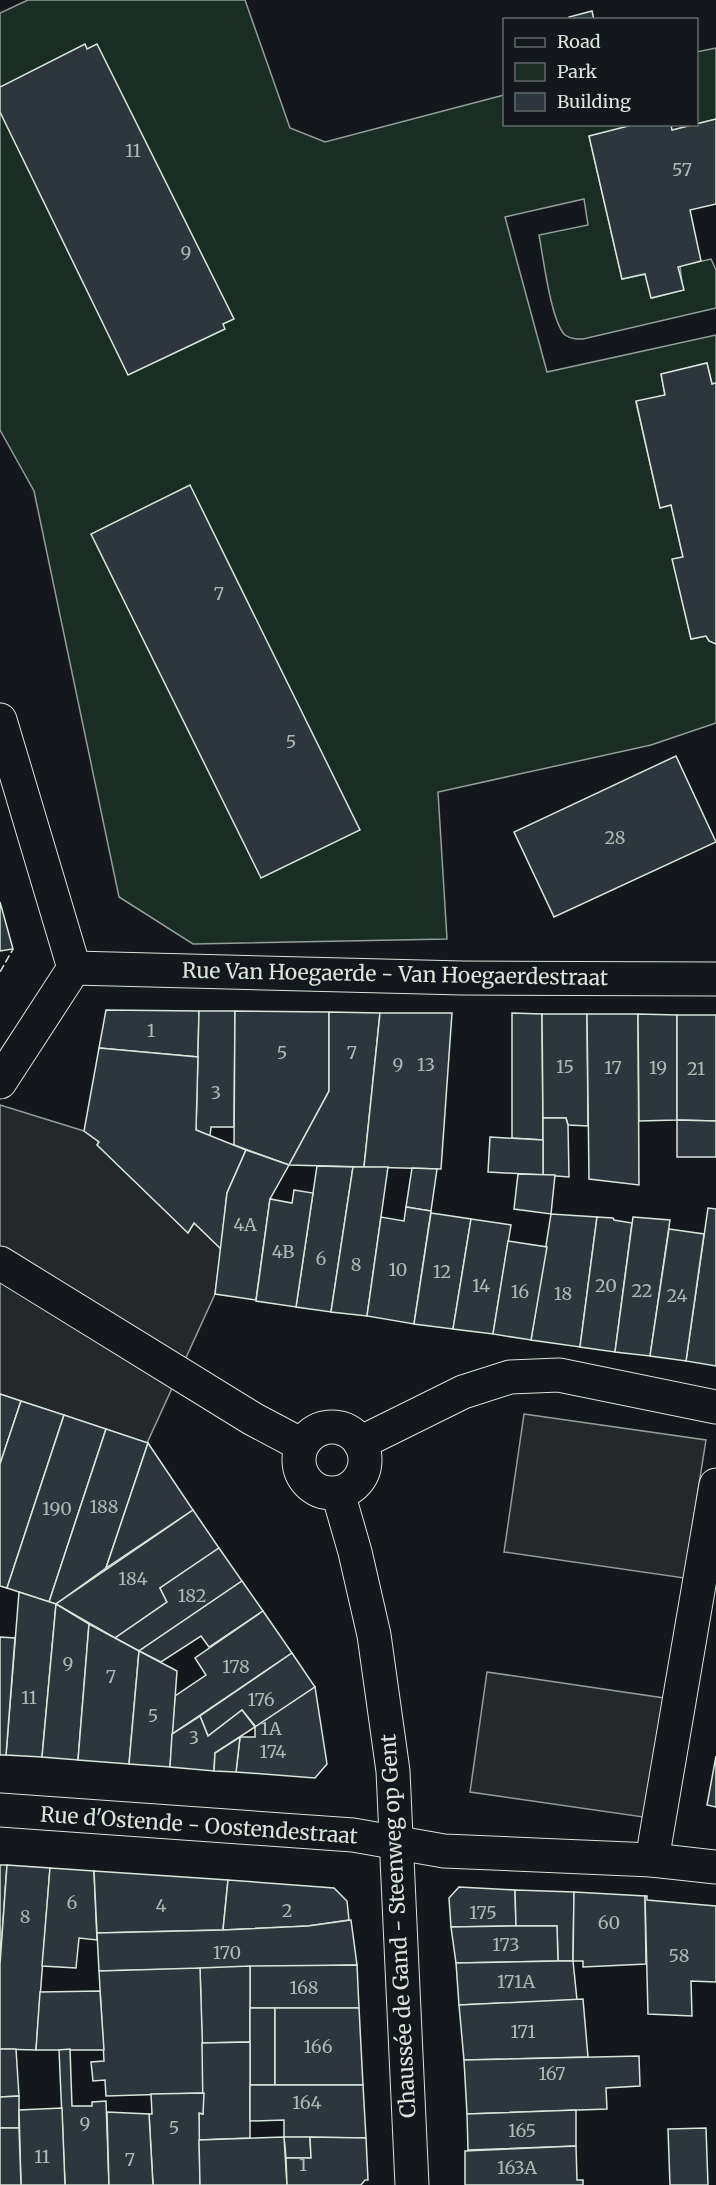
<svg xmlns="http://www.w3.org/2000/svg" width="716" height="2185" viewBox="0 0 716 2185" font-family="Merriweather,serif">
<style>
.green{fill:#1a2d24;stroke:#939e99;stroke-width:1.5}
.parking{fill:#24282b;stroke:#939e99;stroke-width:1.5}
.building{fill:#2c363c;stroke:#d8e6dc;stroke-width:1.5}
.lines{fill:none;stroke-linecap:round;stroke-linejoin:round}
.minor-casing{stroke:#d8e6dc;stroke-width:35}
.tertiary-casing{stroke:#d8e6dc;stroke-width:35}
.minor{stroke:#14181c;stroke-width:33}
.tertiary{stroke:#14181c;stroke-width:33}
.fence{stroke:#d8e6dc;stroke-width:1.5;stroke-dasharray:8 3;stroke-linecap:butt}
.labels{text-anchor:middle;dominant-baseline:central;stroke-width:4.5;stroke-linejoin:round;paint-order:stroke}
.number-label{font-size:18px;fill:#adbab4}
.street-label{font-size:21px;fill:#d8e6dc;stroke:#14181c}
</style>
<rect width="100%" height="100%" fill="#14181c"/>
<g class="green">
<path d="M 28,0 L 245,0 L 290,128 L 325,142 L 504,95 L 504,124 L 636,125 L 589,136 L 622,279 L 645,274 L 652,298 L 683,290 L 680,266 L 711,259 L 716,270 L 716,308 L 583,339 C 576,339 571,339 565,335 C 551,322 543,256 539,235 L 588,225 L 584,199 L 505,217 L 547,372 L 716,335 L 716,383 L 712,384 L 707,363 L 661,374 L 665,395 L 636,402 L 660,507 L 671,505 L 683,557 L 673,559 L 691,639 L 706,636 L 709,641 L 716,644 L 716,723 L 651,745 L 438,792 L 447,939 L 193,944 L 119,897 L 34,491 L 0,430 L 0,13 Z"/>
<polygon points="716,48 716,119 696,124 696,52"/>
</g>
<g class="parking">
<polygon points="0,1105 84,1131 99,1142 97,1145 188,1232 194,1223 221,1249 215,1294 147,1443 0,1394"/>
<polygon points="524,1414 706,1440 684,1578 504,1552"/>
<polygon points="487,1672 664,1698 643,1817 470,1792"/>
</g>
<g class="building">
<polygon points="592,11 594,20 569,20 569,17"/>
<polygon points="85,44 87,49 97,44 234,319 223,324 225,329 128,375 0,112 0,87"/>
<polygon points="716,119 716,204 690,210 701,261 678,267 684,290 651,298 645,274 622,279 589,136 636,124 671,124 672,130"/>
<polygon points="707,363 712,384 716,383 716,644 709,641 706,636 691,639 672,559 683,557 671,505 660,508 636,401 665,395 661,374"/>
<polygon points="190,485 360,830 261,878 91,534"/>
<polygon points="676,756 716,842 554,917 514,832"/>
<polygon points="0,902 13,949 0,951"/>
<polygon points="106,1010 199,1011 198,1057 99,1048"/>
<polygon points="199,1011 235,1011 234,1127 211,1127 210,1136 196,1130"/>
<polygon points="235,1011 329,1012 329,1091 289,1165 234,1145"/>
<polygon points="329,1012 380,1013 364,1167 289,1165 329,1091"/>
<polygon points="380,1013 452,1013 441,1169 364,1167"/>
<polygon points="512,1013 542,1014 543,1140 512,1138"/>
<polygon points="542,1014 587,1014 588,1126 568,1125 566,1118 543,1118"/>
<polygon points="587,1014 638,1014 639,1185 589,1179"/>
<polygon points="638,1014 677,1015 677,1120 639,1121"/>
<polygon points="677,1015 716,1015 716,1121 677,1120"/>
<polygon points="99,1048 198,1057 196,1130 246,1150 227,1193 221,1249 194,1223 188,1233 97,1145 99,1142 84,1131"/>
<polygon points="543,1118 566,1118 568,1125 569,1177 543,1175"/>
<polygon points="677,1120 716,1121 716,1157 677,1157"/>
<polygon points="490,1137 543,1140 543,1175 488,1172"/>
<polygon points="246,1150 289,1165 270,1199 256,1300 215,1294 227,1193"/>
<polygon points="317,1166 353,1167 331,1312 296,1307"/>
<polygon points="353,1167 388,1167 367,1316 331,1312"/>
<polygon points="412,1168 437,1169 431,1211 406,1207"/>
<polygon points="518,1174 555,1175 551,1214 514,1209"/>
<polygon points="294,1190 313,1193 296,1307 256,1301 270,1199 292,1203"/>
<polygon points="406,1207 431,1211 414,1324 367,1316 381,1217 404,1221"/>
<polygon points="708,1208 716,1209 716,1366 686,1361"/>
<polygon points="431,1213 471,1219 453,1329 414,1324"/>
<polygon points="551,1214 597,1217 580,1347 531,1340"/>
<polygon points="597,1217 613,1218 614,1220 632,1223 615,1352 580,1347"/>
<polygon points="633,1217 670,1220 650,1356 615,1352"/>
<polygon points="471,1219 511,1225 493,1334 453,1329"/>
<polygon points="669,1229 704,1234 686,1361 650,1356"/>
<polygon points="508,1241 547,1247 531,1340 493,1334"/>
<polygon points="0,1394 21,1401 0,1464"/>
<polygon points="21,1401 64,1415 7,1588 0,1586 0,1464"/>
<polygon points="64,1415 106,1429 49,1602 7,1588"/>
<polygon points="106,1429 148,1443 106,1568 56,1604 49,1602"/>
<polygon points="148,1443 193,1510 106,1568"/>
<polygon points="193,1510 219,1548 160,1588 167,1602 115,1638 56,1604"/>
<polygon points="219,1548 242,1581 139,1651 115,1638 167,1602 160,1588"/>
<polygon points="242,1581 263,1611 209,1647 201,1636 161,1662 139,1651"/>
<polygon points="19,1592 56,1604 42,1757 6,1755"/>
<polygon points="56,1604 89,1624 78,1760 42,1757"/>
<polygon points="263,1611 292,1653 172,1734 175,1696 206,1675 195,1658"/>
<polygon points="89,1624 139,1651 129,1764 78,1760"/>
<polygon points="0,1637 15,1638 6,1755 0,1755"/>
<polygon points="139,1651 177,1671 170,1767 129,1764"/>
<polygon points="292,1653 315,1687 256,1727 242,1710 208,1736 200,1716"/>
<polygon points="315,1687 327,1764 315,1778 236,1772 240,1737 255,1737 255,1727"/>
<polygon points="242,1710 255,1727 215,1753 214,1771 170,1767 172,1734 200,1716 208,1736"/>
<polygon points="240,1737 236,1772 214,1771 215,1753"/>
<polygon points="716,1756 716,1807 707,1805"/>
<polygon points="0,1865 7,1865 0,1964"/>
<polygon points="7,1865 50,1868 36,2050 0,2049 0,1964"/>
<polygon points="50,1868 94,1871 97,1940 79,1938 76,1968 42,1966"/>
<polygon points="94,1871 228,1880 223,1930 97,1933"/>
<polygon points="228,1880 334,1888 347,1901 349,1920 308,1926 223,1930"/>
<polygon points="459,1887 515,1890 516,1926 451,1927 449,1898"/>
<polygon points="515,1890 574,1892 573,1961 558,1961 557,1926 516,1926"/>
<polygon points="574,1892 645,1896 646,1964 583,1967 583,1961 573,1961"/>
<polygon points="645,1896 647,1896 647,1900 716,1906 716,1982 691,1981 692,2016 648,2014"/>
<polygon points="351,1920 357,1965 99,1971 97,1933 223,1930 308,1926"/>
<polygon points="516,1926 557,1926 558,1961 456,1963 451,1927"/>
<polygon points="558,1961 573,1961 577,2000 459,2005 456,1963"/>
<polygon points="357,1965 359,2008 250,2008 250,1966"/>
<polygon points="250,1966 250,2042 202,2043 200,1968"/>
<polygon points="200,1968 204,2093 106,2096 105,2080 93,2081 91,2062 104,2061 99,1971"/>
<polygon points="100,1991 104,2050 36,2050 40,1992"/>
<polygon points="583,1999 588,2057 464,2060 459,2005"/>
<rect x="250" y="2008" width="25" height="77"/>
<polygon points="275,2008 359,2008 363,2085 275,2085"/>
<polygon points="250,2042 250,2138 199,2140 199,2113 203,2114 202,2043"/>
<polygon points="0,2049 16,2049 19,2096 0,2097"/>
<polygon points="70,2049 72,2106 92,2106 92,2102 106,2101 109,2185 65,2185 59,2050"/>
<polygon points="639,2056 640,2086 606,2088 607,2109 467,2114 464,2060"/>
<polygon points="250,2085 363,2085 366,2138 284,2137 284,2120 250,2121"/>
<polygon points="204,2093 203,2114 199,2113 200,2185 153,2185 149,2114 152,2114 151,2094"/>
<polygon points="19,2096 19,2128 0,2128 0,2097"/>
<polygon points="62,2108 65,2185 21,2185 19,2110"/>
<polygon points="576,2110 576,2146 468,2150 467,2114"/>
<polygon points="107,2112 149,2114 153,2185 109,2185"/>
<polygon points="0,2128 19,2128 21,2185 0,2185"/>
<polygon points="706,2128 708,2185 670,2185 668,2129"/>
<polygon points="284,2137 310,2137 311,2158 286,2158"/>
<polygon points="284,2137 287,2185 200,2185 199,2140"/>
<polygon points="310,2137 366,2138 368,2180 365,2180 361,2185 287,2185 286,2158 311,2158"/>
<polygon points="576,2146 577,2180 583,2180 583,2185 465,2185 465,2151"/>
</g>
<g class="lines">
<defs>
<g id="minor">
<polyline points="0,720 74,968 0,1082"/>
<polyline points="74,968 462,978 716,979"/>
<polyline points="0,1810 353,1835 444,1851 652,1860 716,1867"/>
<polyline points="652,1860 716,1485"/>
</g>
<g id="tertiary">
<polyline points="0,1263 253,1419 302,1445"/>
<circle cx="332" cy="1460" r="33"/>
<polyline points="360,1443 463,1392 510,1377 559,1375 716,1407"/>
<polyline points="338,1493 355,1552 374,1635 393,1771 412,2185"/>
</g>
</defs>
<use href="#minor" class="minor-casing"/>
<use href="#tertiary" class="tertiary-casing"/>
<use href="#minor" class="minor"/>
<use href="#tertiary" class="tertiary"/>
<polyline class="fence" points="0,972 13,949"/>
</g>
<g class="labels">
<g class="number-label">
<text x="133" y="150">11</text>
<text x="682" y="169">57</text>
<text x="186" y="252">9</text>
<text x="219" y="593">7</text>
<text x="291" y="741">5</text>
<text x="615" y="837">28</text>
<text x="151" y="1030">1</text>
<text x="282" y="1052">5</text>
<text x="352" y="1052">7</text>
<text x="398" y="1064">9</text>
<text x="426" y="1064">13</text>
<text x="565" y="1066">15</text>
<text x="613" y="1067">17</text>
<text x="658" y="1067">19</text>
<text x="696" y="1068">21</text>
<text x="216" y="1092">3</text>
<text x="245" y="1224">4A</text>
<text x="283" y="1251">4B</text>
<text x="321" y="1258">6</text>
<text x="356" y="1264">8</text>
<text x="398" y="1269">10</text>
<text x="442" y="1271">12</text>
<text x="481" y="1285">14</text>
<text x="606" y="1285">20</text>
<text x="642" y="1290">22</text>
<text x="520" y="1291">16</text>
<text x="563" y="1293">18</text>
<text x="677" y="1295">24</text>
<text x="104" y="1506">188</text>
<text x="57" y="1508">190</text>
<text x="133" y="1578">184</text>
<text x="192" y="1595">182</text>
<text x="68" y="1663">9</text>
<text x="236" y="1666">178</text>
<text x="111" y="1676">7</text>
<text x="29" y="1697">11</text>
<text x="261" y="1699">176</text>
<text x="153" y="1715">5</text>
<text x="271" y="1728">1A</text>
<text x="194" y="1737">3</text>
<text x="273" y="1751">174</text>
<text x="72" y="1902">6</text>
<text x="161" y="1905">4</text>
<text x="287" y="1910">2</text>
<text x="483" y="1912">175</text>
<text x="25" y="1916">8</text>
<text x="609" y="1922">60</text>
<text x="506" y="1944">173</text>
<text x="227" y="1952">170</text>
<text x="679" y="1955">58</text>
<text x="516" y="1981">171A</text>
<text x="304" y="1987">168</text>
<text x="523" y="2031">171</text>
<text x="318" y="2046">166</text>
<text x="552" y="2073">167</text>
<text x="307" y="2102">164</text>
<text x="85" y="2123">9</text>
<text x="174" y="2127">5</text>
<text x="522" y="2130">165</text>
<text x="42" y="2156">11</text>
<text x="130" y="2159">7</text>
<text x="303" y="2164">1</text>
<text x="517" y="2167">163A</text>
</g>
<g class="street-label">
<text transform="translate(395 974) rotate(1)">Rue Van Hoegaerde - Van Hoegaerdestraat</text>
<text transform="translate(199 1825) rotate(4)">Rue d'Ostende - Oostendestraat</text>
<text transform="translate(398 1926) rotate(-93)">Chaussée de Gand - Steenweg op Gent</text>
</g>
</g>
<rect x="503" y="18" width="195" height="108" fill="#14181c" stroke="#626a69" stroke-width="1.5"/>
<rect x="515" y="38" width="30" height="9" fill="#14181c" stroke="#626a69" stroke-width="1.5"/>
<text x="557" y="48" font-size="18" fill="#d8e6dc">Road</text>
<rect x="515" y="63" width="30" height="18" fill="#1a2d24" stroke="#626a69" stroke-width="1.5"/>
<text x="557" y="78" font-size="18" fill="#d8e6dc">Park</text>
<rect x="515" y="93" width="30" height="18" fill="#2c363c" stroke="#626a69" stroke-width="1.5"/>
<text x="557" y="108" font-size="18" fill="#d8e6dc">Building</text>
</svg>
